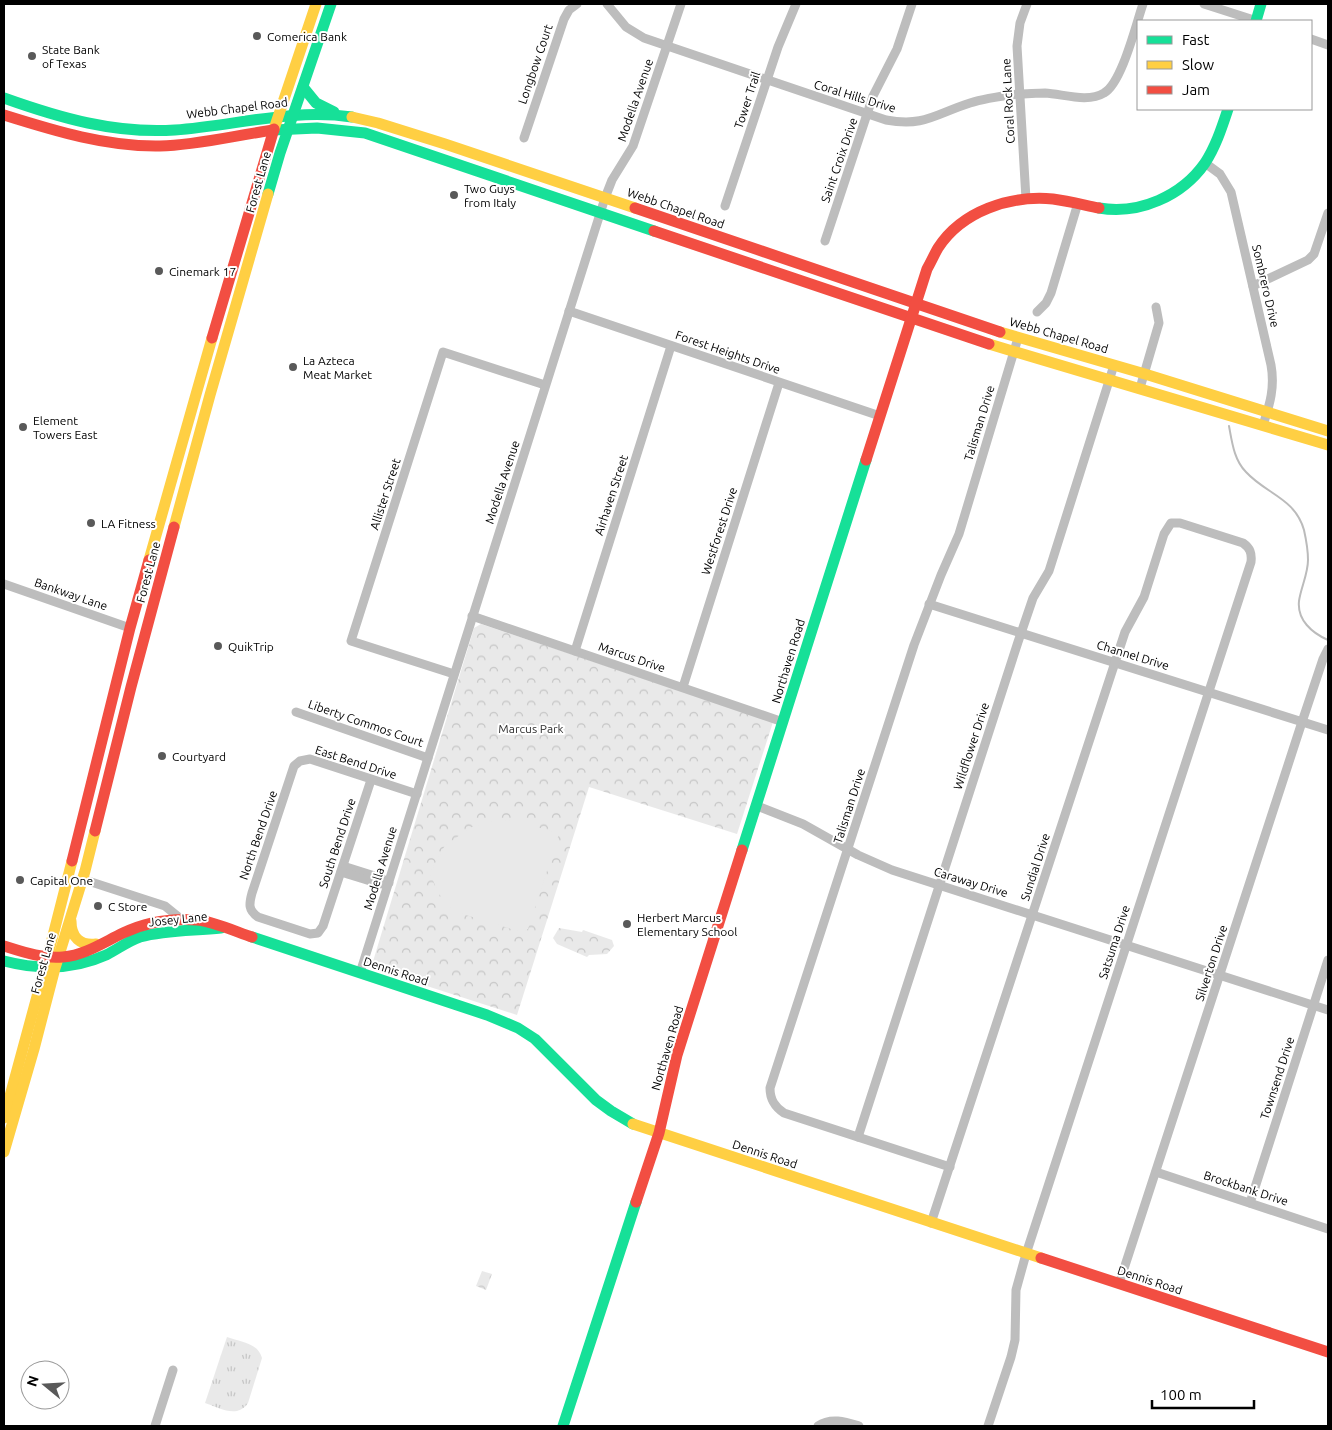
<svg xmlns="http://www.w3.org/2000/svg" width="1332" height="1430" viewBox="0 0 1332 1430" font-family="Ubuntu,sans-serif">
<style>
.grass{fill:url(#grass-tufts)}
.park{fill:url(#park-crowns)}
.garden{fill:#e9e9e9}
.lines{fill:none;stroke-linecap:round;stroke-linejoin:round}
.stream{stroke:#bbb;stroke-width:2}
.street{stroke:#bdbdbd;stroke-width:9}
.fast{stroke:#16e098;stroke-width:11}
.slow{stroke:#ffcf43;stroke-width:11}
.jam{stroke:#f24e42;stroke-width:11}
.poi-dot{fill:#595959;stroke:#fff;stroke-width:2}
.labels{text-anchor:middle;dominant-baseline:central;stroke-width:4;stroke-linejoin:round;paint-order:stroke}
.poi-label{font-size:12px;fill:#000;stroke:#fff;text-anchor:start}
.street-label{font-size:12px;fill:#000;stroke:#fff}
.park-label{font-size:12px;fill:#2e2e2e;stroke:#fff}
</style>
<defs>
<pattern id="grass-tufts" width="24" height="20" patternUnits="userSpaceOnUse" patternTransform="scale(1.25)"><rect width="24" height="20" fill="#e9e9e9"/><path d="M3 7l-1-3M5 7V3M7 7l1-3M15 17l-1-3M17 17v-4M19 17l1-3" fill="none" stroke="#c6c6c6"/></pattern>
<pattern id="park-crowns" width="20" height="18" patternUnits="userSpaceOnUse" patternTransform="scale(1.25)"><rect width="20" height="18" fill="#e9e9e9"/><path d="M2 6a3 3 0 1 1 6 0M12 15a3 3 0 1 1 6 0" fill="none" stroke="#c6c6c6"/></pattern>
</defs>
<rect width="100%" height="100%" fill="#fff"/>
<path class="grass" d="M 227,1337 C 241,1342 258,1343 262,1358 L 248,1403 C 237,1419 220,1408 205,1403 Z"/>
<g class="park">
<polygon points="481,624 773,722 737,834 589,787 517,1015 371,968 474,628"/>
<polygon points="559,928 582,932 583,930 612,940 614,946 607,954 589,955 587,957 557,944 553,938"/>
<polygon points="482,1271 492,1274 486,1290 476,1286"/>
</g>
<path class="garden" d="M 495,820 L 519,821 L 559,834 L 528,929 L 521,932 L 456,912 C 442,904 436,888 430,873 L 444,847 L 469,828 Z"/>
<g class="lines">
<path class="stream" d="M 1229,426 C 1232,442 1234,460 1246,472 C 1266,494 1295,498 1304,530 C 1306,539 1308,550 1308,560 C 1308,574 1301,587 1299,601 C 1297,620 1312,633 1328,640"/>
<g class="street">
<path d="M 607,4 L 626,27 L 644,38 L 886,120 C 925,127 935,114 970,103 C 985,98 1002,96 1018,94 C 1027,94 1036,93 1045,93 C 1063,94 1088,103 1104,93 C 1122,83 1136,24 1143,4"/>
<polyline points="1204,4 1257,21"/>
<polyline points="1311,39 1328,45"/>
<polyline points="524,138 564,19 569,10 577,4"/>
<path d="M 1205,163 L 1220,174 L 1231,192 L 1271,365 C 1275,387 1270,404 1263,425"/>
<polyline points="1026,199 1017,46 1020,23 1027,4"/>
<polyline points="725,206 778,47 796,4"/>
<polyline points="825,241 873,96 897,49 912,4"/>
<polyline points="1253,286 1308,260 1314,254 1328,213"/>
<polyline points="569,311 880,416"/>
<polyline points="1037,312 1046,303 1051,293 1078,203"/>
<polyline points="1140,388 1159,323 1156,307"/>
<polyline points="4,584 130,628"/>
<polyline points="929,604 1328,730"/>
<polyline points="472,616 783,722"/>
<polyline points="575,651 671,346"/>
<polyline points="454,674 351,641 443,352 545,385"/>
<polyline points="683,687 779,383"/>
<polyline points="296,712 428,758"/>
<path d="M 371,780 L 323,926 L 318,933 L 310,934 L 258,917 C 248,910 249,904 252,893 L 294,766 L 300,761 L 310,759 L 417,794"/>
<polyline points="757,806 803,824 858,855 892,870 1328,1010"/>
<polyline points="343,866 381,878 388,883"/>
<polyline points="341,872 380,884 389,883"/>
<polyline points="82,879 165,906 181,919"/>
<polyline points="360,973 605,198 612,180 633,146 681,4"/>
<polyline points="858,1137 1018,642 1033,598 1049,571 1114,365"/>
<path d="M 950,1167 L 784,1113 C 775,1107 770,1100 770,1088 L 914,645 L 941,575 L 959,534 L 1018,338"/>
<polyline points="1156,1172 1328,1229"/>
<polyline points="1250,1203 1328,960"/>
<path d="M 931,1223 L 1125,632 L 1144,597 L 1164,534 L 1171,523 L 1180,523 L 1243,543 C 1250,548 1252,553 1251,562 L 1026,1254 L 1016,1290 L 1015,1340 L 1011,1357 L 988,1426"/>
<polyline points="1119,1284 1302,722 1323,659 1328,649"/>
<polyline points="155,1426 173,1370"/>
<path d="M 818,1426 C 831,1417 846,1422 859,1426"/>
</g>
<g class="fast">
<polyline points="1256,21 1261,4"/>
<polyline points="303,87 316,103 334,112"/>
<path d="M 4,98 C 60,118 115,134 175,130 C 234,126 292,108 352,117"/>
<polyline points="274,130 317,128 365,133 654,231"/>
<polyline points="268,194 280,153 331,4"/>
<path d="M 1099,208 C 1139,215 1182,196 1205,163 C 1216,146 1222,127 1228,109"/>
<polyline points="742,850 866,460"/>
<polyline points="252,937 487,1015 518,1028 535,1039 596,1100 611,1111 633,1124"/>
<path d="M 4,961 C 39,970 73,970 106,955 C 118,949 128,941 140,937 C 167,930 194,931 221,928"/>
<polyline points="563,1426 636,1202"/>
</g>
<g class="slow">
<polyline points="352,117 378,123 445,144 635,208"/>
<polyline points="274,129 316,4"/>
<polyline points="1000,332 1145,374 1328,431"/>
<polyline points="989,344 1328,445"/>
<polyline points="174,527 210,395 268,194"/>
<polyline points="149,560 212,338"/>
<path d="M 71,921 C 71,937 80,946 96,944"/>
<polyline points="4,1118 45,967 72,861"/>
<polyline points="633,1124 1041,1258"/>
<polyline points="4,1152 34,1049 55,968 85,871 95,831"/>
</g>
<g class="jam">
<path d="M 4,115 C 55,131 107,147 160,146 C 199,145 236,135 274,130"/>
<polyline points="635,208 1000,332"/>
<polyline points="654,231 989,344"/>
<polyline points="212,338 274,129"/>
<path d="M 866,460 L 927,269 C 931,262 934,255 938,248 C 962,211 1010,195 1053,199 C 1069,201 1084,205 1099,208"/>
<polyline points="95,831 131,687 174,527"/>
<polyline points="72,861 130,628 149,560"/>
<path d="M 4,946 C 23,952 43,959 63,957 C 85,955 104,942 123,933 C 146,922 172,918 197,920 C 212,921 237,932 252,937"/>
<polyline points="636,1202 659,1133 677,1055 742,850"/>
<polyline points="1041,1258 1328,1352"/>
</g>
</g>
<g class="poi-dot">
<circle cx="257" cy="36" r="5"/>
<circle cx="32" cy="56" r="5"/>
<circle cx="454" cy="195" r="5"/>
<circle cx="159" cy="271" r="5"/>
<circle cx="293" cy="367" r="5"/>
<circle cx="23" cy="427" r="5"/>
<circle cx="91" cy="523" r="5"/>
<circle cx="218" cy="646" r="5"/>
<circle cx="162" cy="756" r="5"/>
<circle cx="20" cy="880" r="5"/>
<circle cx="98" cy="906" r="5"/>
<circle cx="627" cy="924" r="5"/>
</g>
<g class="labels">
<g class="poi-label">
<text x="267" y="36">Comerica Bank</text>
<text x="42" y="49">State Bank<tspan x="42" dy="14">of Texas</tspan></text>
<text x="464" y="188">Two Guys<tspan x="464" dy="14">from Italy</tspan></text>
<text x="169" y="271">Cinemark 17</text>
<text x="303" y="360">La Azteca<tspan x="303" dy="14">Meat Market</tspan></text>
<text x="33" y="420">Element<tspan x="33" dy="14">Towers East</tspan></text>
<text x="101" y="523">LA Fitness</text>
<text x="228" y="646">QuikTrip</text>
<text x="172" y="756">Courtyard</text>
<text x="30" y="880">Capital One</text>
<text x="108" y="906">C Store</text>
<text x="637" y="917">Herbert Marcus<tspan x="637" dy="14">Elementary School</tspan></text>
</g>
<g class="street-label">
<text transform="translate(535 64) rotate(-71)">Longbow Court</text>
<text transform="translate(855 96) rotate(17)">Coral Hills Drive</text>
<text transform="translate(635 100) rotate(-71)">Modella Avenue</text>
<text transform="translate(747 100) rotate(-72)">Tower Trail</text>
<text transform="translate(1008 101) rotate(-93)">Coral Rock Lane</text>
<text transform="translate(237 108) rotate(-7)">Webb Chapel Road</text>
<text transform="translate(839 160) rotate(-71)">Saint Croix Drive</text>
<text transform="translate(258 182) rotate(-74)">Forest Lane</text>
<text transform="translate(676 208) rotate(19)">Webb Chapel Road</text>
<text transform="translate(1266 286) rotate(77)">Sombrero Drive</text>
<text transform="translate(1059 335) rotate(16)">Webb Chapel Road</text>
<text transform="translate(728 352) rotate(19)">Forest Heights Drive</text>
<text transform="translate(979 423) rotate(-73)">Talisman Drive</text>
<text transform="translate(502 482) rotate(-72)">Modella Avenue</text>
<text transform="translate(385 494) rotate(-72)">Allister Street</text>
<text transform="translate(611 495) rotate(-72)">Airhaven Street</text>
<text transform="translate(719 531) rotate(-72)">Westforest Drive</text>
<text transform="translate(148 572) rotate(-75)">Forest Lane</text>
<text transform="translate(71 594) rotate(19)">Bankway Lane</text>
<text transform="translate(1133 655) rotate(17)">Channel Drive</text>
<text transform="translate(632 657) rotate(19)">Marcus Drive</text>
<text transform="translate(788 661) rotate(-73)">Northaven Road</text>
<text transform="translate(366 723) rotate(19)">Liberty Commos Court</text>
<text transform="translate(971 746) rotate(-72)">Wildflower Drive</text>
<text transform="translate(356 762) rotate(18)">East Bend Drive</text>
<text transform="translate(849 806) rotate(-72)">Talisman Drive</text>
<text transform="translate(258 835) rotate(-71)">North Bend Drive</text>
<text transform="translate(337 843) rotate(-72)">South Bend Drive</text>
<text transform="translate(1035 867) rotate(-72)">Sundial Drive</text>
<text transform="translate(380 868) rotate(-73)">Modella Avenue</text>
<text transform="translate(971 882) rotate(17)">Caraway Drive</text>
<text transform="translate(178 919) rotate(-6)">Josey Lane</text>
<text transform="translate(1114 942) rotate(-72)">Satsuma Drive</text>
<text transform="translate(43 963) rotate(-74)">Forest Lane</text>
<text transform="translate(1211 963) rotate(-72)">Silverton Drive</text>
<text transform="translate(396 971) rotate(18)">Dennis Road</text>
<text transform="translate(667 1048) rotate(-74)">Northaven Road</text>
<text transform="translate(1277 1078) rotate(-72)">Townsend Drive</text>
<text transform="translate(765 1154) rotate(18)">Dennis Road</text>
<text transform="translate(1246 1188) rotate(18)">Brockbank Drive</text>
<text transform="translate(1150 1280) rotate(18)">Dennis Road</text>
</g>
<g class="park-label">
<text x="531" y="728">Marcus Park</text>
</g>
</g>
<rect width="1332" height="1430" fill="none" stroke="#000000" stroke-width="10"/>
<rect x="1137" y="20" width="175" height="90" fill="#ffffff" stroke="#999999"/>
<rect x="1147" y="36" width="25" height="8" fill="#16e098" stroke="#999999"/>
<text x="1182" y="45" font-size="15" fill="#000000">Fast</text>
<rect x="1147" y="61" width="25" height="8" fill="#ffcf43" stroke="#999999"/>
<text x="1182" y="70" font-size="15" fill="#000000">Slow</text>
<rect x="1147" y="86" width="25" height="8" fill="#f24e42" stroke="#999999"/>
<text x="1182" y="95" font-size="15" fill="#000000">Jam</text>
<g transform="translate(45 1385) rotate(288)"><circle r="24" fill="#ffffff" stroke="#999999"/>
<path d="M0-4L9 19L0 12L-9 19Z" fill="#595959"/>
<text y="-8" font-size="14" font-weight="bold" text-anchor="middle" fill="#000000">N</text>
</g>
<path d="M1152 1400v8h102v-8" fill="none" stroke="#000000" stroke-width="2.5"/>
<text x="1160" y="1400" font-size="15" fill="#000000" stroke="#ffffff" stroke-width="4" paint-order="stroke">100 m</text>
</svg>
